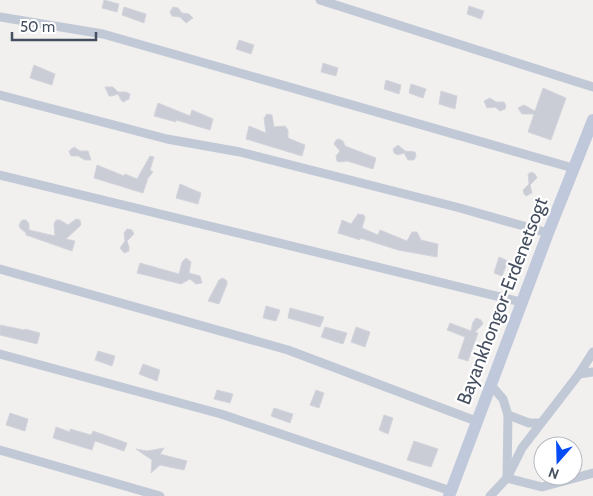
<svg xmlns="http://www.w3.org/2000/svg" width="593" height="496" viewBox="0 0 593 496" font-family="Cabin,sans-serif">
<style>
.building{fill:#cbcdd6;stroke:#d3d4dc}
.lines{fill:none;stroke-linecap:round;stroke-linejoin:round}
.street{stroke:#c2c9d6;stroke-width:9}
.secondary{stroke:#c0c9db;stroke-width:12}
.labels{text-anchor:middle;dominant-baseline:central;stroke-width:4.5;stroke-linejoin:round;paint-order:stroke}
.street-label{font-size:19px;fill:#454f5f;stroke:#fff}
</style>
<rect width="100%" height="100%" fill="#f2f0ef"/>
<g class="building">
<polygon points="104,0 119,4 117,12 102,8"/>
<polygon points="469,6 484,11 481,19 467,14"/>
<polygon points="124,7 146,14 144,23 122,15"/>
<polygon points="173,7 178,8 182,13 189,14 193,18 186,23 180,17 172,16 170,12"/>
<polygon points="239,40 254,45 251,54 236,49"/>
<polygon points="323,63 338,68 336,76 321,72"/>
<polygon points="34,65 55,74 52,85 30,78"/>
<polygon points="386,80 401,85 399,94 384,89"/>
<polygon points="411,84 426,89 423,98 409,93"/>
<polygon points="105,87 113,87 118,92 126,92 130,94 129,99 123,102 121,100 118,94 112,96 109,96"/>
<polygon points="543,88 566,98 551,140 528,132 534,114 522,114 518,108 524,105 535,111"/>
<polygon points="441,91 457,96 455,109 439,104"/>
<polygon points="490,98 496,102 504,102 506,106 505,109 500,111 495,107 487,108 484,101"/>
<polygon points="158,103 190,116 192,110 213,119 210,130 176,120 176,122 154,116"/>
<polygon points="267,114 272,115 274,127 285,126 288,130 288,138 305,145 302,156 246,139 249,126 266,133 264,118"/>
<polygon points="339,139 343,141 345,146 376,158 373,169 347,161 340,162 337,161 336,156 340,151 334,144 336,140"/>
<polygon points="398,145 405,151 415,152 416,156 414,160 408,160 404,153 398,155 394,153 393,149"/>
<polygon points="74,147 80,151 88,151 91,160 85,160 78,156 71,156 69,151"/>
<polygon points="150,156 154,157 150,170 153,172 148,178 143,193 94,178 97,165 124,176 125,174 137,179"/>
<polygon points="532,172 535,174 537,178 530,185 532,193 526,196 524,194 523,190 529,184 528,174"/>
<polygon points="180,184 201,193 198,204 176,198"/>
<polygon points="358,214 364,215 365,218 362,228 378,235 380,230 407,241 412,232 417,232 421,240 438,244 437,257 398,250 360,238 360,240 338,233 342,220 351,224"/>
<polygon points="76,219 80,220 81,225 66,239 75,241 72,251 26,235 26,233 20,228 19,225 22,220 26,220 29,224 29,230 55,236 54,224 56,220 60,220 68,225"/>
<polygon points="127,229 132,230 134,234 127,241 129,247 129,251 124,253 120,248 125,241 124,233"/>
<polygon points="499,257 508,261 502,276 494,273"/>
<polygon points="186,258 191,262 189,273 200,276 202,283 196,284 190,279 181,284 137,273 140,263 179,274 182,262"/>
<polygon points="223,278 227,281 227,284 219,304 208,301 219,280"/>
<polygon points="266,306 280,310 276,321 263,318"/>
<polygon points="290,308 324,317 320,327 288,318"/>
<polygon points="476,318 481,320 483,324 475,332 478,333 468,361 458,358 465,337 447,330 450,323 471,331 473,322"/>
<polygon points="0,325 24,330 25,329 40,333 37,344 0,335"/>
<polygon points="325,327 347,333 343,344 321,337"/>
<polygon points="356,327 370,332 365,347 351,342"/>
<polygon points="98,351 115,356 112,366 95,360"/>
<polygon points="143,364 160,370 157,381 139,374"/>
<polygon points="217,390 233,394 230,403 214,399"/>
<polygon points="316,390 324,393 319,408 310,405"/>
<polygon points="274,408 293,414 290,423 271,416"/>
<polygon points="10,413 28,419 25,431 6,425"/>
<polygon points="384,415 393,418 388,434 379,430"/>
<polygon points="56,427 70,432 70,429 91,435 93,431 127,443 124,451 95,441 92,450 53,438"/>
<polygon points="414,441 438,449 431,467 407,460"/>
<polygon points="164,448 160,454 187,461 184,470 160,465 151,473 152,460 136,449 147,451"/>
</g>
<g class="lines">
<g class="street">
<polyline points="320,0 593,87"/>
<polyline points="0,17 103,34 573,168"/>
<polyline points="0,95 167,139 240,152 460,208 548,233"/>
<polyline points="0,175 521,302"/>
<polyline points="0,269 288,350 476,421"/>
<polyline points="0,354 221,414 451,491"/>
<polyline points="579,374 593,372"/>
<polyline points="490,384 503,399 508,415 507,478 542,487 593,473"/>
<polyline points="508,415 529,423 540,423"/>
<polyline points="0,450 160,496"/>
<polyline points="490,496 507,478 522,448 579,374 593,352"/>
</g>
<polyline class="secondary" points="449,496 548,233 593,120"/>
</g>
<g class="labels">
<g class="street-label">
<text transform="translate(502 301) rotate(-69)">Bayankhongor-Erdenetsogt</text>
</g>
</g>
<g transform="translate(558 461) rotate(200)"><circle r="24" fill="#ffffff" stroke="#b5b9bf"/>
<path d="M0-4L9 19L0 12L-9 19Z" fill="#054cf7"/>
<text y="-8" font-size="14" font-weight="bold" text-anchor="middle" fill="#454f5f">N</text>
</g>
<path d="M12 32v8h84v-8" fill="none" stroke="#454f5f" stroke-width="2.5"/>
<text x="20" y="32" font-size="15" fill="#454f5f" stroke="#ffffff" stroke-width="4" paint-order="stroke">50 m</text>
</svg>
